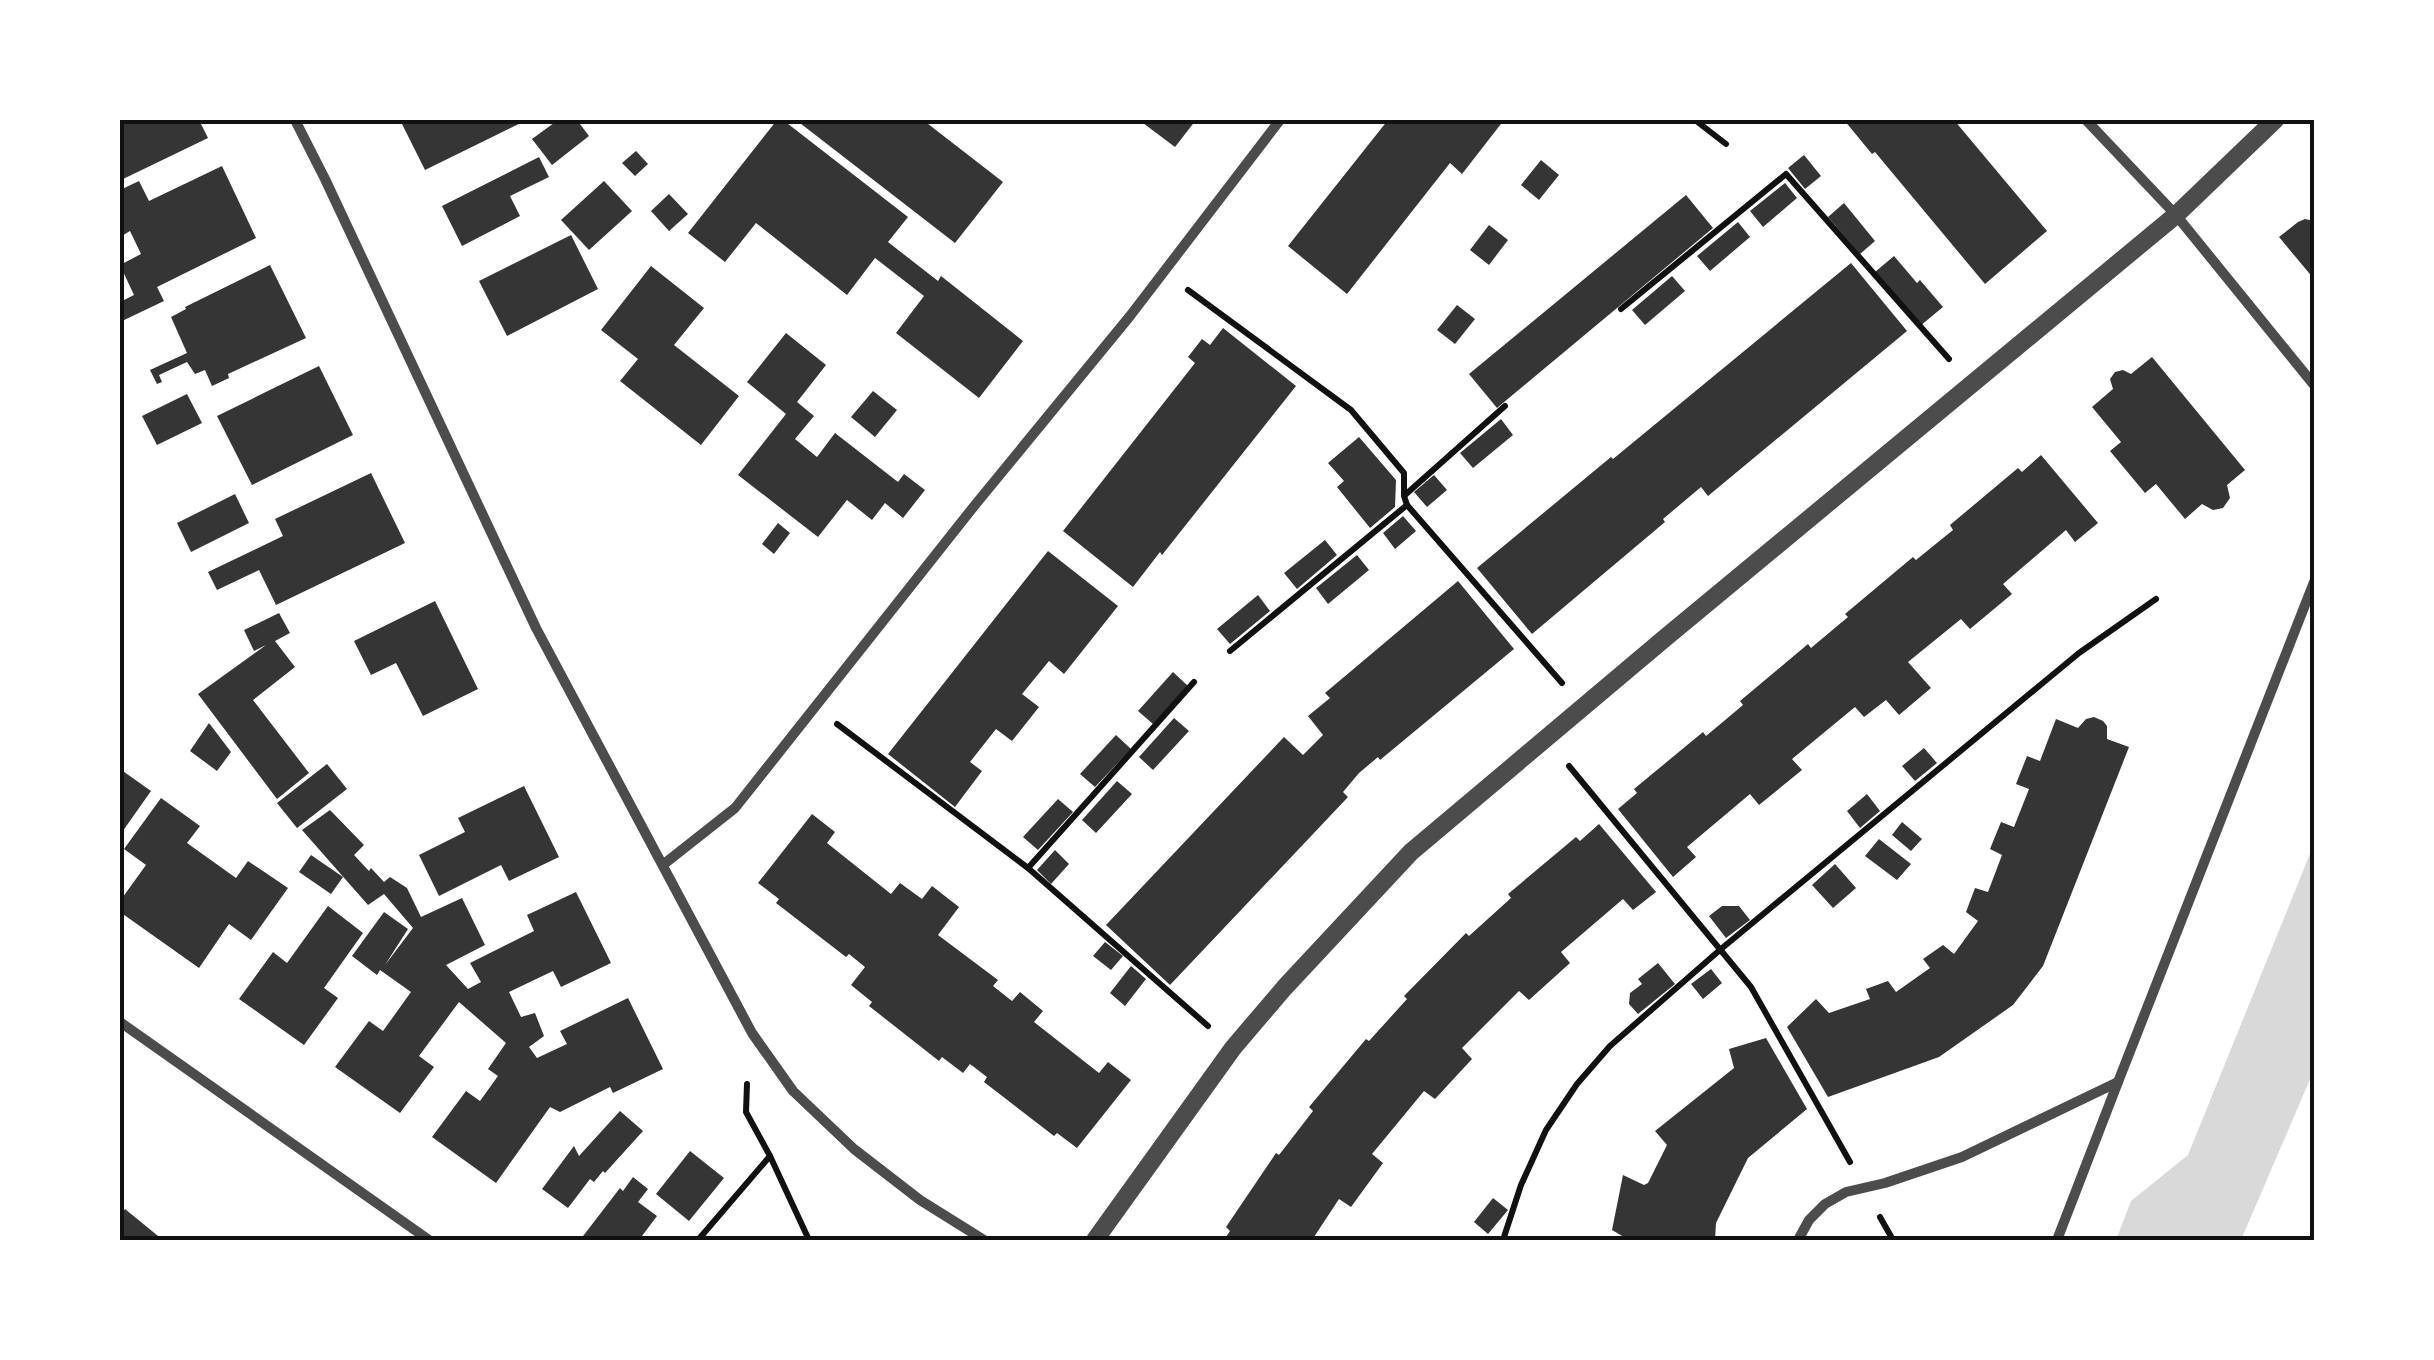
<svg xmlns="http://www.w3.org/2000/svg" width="2434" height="1360" viewBox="0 0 2434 1360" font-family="'Noto Sans',sans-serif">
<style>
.water{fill:#d9d9d9}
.building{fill:#353535}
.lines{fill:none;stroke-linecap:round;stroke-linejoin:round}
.path{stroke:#111;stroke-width:6}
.minor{stroke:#4c4c4c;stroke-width:10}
.tertiary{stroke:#4c4c4c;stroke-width:18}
.neatline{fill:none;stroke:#111;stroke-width:4}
</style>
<rect width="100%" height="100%" fill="#fff"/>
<polygon class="water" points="2314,844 2314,1070 2241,1240 2116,1240 2131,1201 2188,1155"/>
<g class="building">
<polygon points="120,120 199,120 208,138 121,180"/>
<polygon points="400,120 527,120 425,170"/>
<polygon points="558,120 577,120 589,136 552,165 532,139"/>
<polygon points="777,120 783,120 908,217 888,242 938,281 941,276 1023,341 979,398 896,333 924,296 875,258 847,295 756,223 725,262 688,233"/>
<polygon points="796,120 923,120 1003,182 955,243"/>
<polygon points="1139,120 1196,120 1175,147"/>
<polygon points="1388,120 1401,120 1405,124 1408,120 1504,120 1462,174 1450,163 1347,294 1288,246"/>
<polygon points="1844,120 1954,120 2047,231 1985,284 1875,152 1872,154"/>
<polygon points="636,151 648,164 635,176 622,163"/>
<polygon points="1804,155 1821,176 1805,189 1788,168"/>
<polygon points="539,157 549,177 510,196 520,216 462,246 442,206"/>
<polygon points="1541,160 1559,175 1539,200 1521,185"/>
<polygon points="222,166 256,238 157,287 164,301 120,322 120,290 124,300 134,295 120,265 141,254 130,231 120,237 120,190 139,181 149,201"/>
<polygon points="604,181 632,211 589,250 561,220"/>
<polygon points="1785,183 1797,198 1763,227 1750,211"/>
<polygon points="669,194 688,214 669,231 651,211"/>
<polygon points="1686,195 1713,228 1497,408 1469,374"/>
<polygon points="1844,203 1875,241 1860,254 1828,217"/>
<polygon points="2305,219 2314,221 2314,279 2279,237 2298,222"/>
<polygon points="1738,222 1750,237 1710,271 1697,256"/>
<polygon points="1489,225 1508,240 1489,265 1470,250"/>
<polygon points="571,235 598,289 507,336 479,281"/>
<polygon points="1894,256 1917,283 1920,280 1943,307 1920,326 1875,272"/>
<polygon points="1851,263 1907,331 1708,496 1701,487 1663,519 1665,522 1532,634 1477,568 1611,457 1613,459"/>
<polygon points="270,265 306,338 228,374 229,378 212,386 205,370 195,374 187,362 159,375 162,382 157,384 150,370 187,353 171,317 186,309 185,307"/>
<polygon points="651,266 704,308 674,345 739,396 701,445 620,381 638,359 601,330"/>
<polygon points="1672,276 1685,291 1645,325 1632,310"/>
<polygon points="1457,305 1475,319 1455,344 1437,330"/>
<polygon points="1223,328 1296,386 1162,555 1160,552 1133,587 1063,531 1195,363 1188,357 1202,339 1210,345"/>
<polygon points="786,333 826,365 797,402 814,416 795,439 817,457 835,433 898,482 904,474 925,490 903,518 885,503 872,520 847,500 818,537 738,475 786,414 747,382"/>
<polygon points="2152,357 2245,470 2227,485 2230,498 2223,508 2213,510 2202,504 2185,519 2156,484 2145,493 2110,451 2121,442 2092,407 2113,389 2110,379 2115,372 2123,370 2131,374"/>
<polygon points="319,366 353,435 252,485 217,416"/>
<polygon points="873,391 897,410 875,437 851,417"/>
<polygon points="187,394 202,423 157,445 142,416"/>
<polygon points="1501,419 1513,435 1473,468 1460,453"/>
<polygon points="1359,437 1396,480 1395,507 1370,528 1337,487 1344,481 1328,463"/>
<polygon points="2041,455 2098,523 2075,542 2066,530 2003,584 2012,594 1970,629 1961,619 1908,662 1931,688 1899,715 1886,700 1864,717 1855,707 1792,759 1802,770 1759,805 1750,794 1687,847 1696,857 1673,877 1618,809 1637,793 1634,789 1703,732 1706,736 1724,721 1743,705 1740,701 1808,644 1811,648 1848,617 1845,614 1913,557 1916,560 1953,530 1950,525 2018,468 2022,472"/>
<polygon points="371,473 405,543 276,605 259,570 217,590 208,572 283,536 275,519"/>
<polygon points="1434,475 1447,490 1427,507 1414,492"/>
<polygon points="235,494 249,523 191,552 177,523"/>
<polygon points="1403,516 1416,531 1395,549 1383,533"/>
<polygon points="778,523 790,533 774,554 762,544"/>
<polygon points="1325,540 1337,555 1297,589 1284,573"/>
<polygon points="1048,551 1118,606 1064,674 1049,661 1022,694 1039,707 1012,741 996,729 970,762 982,771 955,807 888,754"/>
<polygon points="1357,555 1369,570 1328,604 1316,588"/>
<polygon points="1458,581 1514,649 1380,760 1378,757 1359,773 1343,792 1348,797 1170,985 1106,925 1284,737 1303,755 1323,735 1308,716 1330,698 1325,693"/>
<polygon points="1258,595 1270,611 1230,644 1217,629"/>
<polygon points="435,601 478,689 423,716 396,663 371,675 354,641"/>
<polygon points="279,613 290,633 275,641 295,667 253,700 309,773 277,799 198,694 266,645 254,651 244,630"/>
<polygon points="1173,672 1188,686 1153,724 1138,711"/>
<polygon points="2094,717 2103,721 2107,726 2107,739 2129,747 2043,966 2013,1005 1939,1057 1828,1097 1787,1027 1816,999 1829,1013 1870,999 1866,989 1888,981 1896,992 1930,968 1923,959 1943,945 1954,954 1978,921 1966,912 1975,888 1988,892 2002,855 1990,849 2001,822 2014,827 2029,789 2016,784 2027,756 2040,761 2056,719 2078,728 2086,719"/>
<polygon points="1174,718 1189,731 1153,770 1139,757"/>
<polygon points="209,723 231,752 217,771 190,751"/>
<polygon points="1116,735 1131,749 1095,787 1080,774"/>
<polygon points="1924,748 1937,763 1915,781 1902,766"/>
<polygon points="327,764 347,789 297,828 277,803"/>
<polygon points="120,769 151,791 120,835"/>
<polygon points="1117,781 1132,794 1096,833 1082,820"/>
<polygon points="524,786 559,857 509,881 501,865 439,896 419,855 465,832 458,818"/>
<polygon points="1867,794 1880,811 1860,828 1847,811"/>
<polygon points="161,798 200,826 187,843 236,878 248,861 288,888 251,940 229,924 199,968 120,912 120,901 146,865 124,849"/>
<polygon points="1058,799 1073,812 1038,850 1023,837"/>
<polygon points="330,810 364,845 354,855 369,871 371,868 384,882 390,877 407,888 421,917 462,898 485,945 446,965 468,989 481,982 470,963 534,931 527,915 576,892 611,963 561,987 553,971 509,992 521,1017 535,1013 544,1036 529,1047 537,1058 567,1044 560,1031 628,998 663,1069 613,1093 610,1087 560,1112 550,1107 496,1183 432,1137 466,1091 480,1101 498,1076 488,1069 506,1043 459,1002 419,1056 434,1067 400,1113 335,1067 369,1021 383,1031 411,992 380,970 377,975 352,956 384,912 408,929 385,965 413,928 384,894 368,905 302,830"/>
<polygon points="812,814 835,832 827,843 891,894 900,883 922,899 932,886 959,907 938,935 998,980 993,986 1012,1001 1020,992 1043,1011 1034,1022 1099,1073 1108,1062 1131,1080 1077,1148 1057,1133 1054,1136 984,1082 987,1077 970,1064 963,1073 942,1057 939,1061 869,1006 872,1002 851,985 865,967 849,954 846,957 776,903 779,899 758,883"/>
<polygon points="1902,822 1922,839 1911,851 1892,835"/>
<polygon points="1599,824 1656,892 1633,910 1623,899 1561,952 1570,963 1529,1000 1519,991 1462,1048 1472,1059 1435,1099 1424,1091 1372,1154 1383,1163 1351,1207 1339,1199 1312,1240 1224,1240 1230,1231 1226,1227 1276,1153 1279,1155 1313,1111 1309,1107 1366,1039 1369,1041 1407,999 1404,996 1466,933 1469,936 1511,898 1508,894 1576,837 1580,841"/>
<polygon points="1879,839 1911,864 1897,880 1865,856"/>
<polygon points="1055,850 1069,864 1051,884 1037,870"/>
<polygon points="311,855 343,877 331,894 299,872"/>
<polygon points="1835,864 1856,888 1833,908 1812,885"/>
<polygon points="328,906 363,933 324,988 338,998 304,1045 239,999 273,952 287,963"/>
<polygon points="1722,906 1739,906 1750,920 1726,938 1709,916"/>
<polygon points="1105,942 1123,956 1111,970 1093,956"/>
<polygon points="1658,963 1675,984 1638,1014 1629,1004 1630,993 1642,984 1638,979"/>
<polygon points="1131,966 1146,979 1125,1006 1110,993"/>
<polygon points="1711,969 1722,983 1703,999 1691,984"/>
<polygon points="1766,1038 1807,1109 1748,1158 1716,1223 1715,1240 1629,1240 1612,1230 1623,1175 1644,1185 1648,1183 1667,1145 1655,1131 1734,1068 1729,1049"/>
<polygon points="620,1111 643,1131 605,1173 603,1171 594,1182 590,1179 568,1208 542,1189 574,1146 579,1156"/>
<polygon points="690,1151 724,1178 689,1221 656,1194"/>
<polygon points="633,1177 648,1189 638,1202 657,1216 639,1240 580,1240 620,1188 623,1191"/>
<polygon points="1493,1198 1508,1210 1488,1234 1474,1222"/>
<polygon points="125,1209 163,1240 120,1240 120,1215"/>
</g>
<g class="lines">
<g class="path">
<polyline points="1695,120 1726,144"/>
<polyline points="1188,290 1351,410 1404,473 1404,496 1407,505 1562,683"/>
<polyline points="1621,309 1786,174 1949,359"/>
<polyline points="1405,495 1505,406"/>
<polyline points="1230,651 1407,505"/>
<polyline points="1194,682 1028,868 1208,1026"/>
<polyline points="837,724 1028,868"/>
<polyline points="1569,766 1751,987 1850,1162"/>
<polyline points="770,1156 809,1240"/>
<polyline points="1880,1217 1893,1240"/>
<polyline points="698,1240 770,1156 746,1112 747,1084"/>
<polyline points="1503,1240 1521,1185 1546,1130 1577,1084 1610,1046 1721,949 2079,653 2156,599"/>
</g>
<g class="minor">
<polyline points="295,120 325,179 536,628 752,1033 793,1091 854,1149 920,1200 984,1240"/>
<polyline points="2086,120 2176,215 2314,385"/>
<polyline points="664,864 735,808 975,505 1130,316 1280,120"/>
<polyline points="120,1022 429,1240"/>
<polyline points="2118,1082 2314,582"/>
<polyline points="1798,1240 1809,1220 1825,1204 1846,1192 1885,1183 1962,1157 2118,1082 2057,1240"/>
</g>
<polyline class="tertiary" points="1095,1240 1233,1048 1285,987 1411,852 1665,638 2176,215 2275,120"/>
</g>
<rect width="2434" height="1360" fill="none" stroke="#ffffff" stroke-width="245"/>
<rect x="122" y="122" width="2190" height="1116" class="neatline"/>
</svg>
